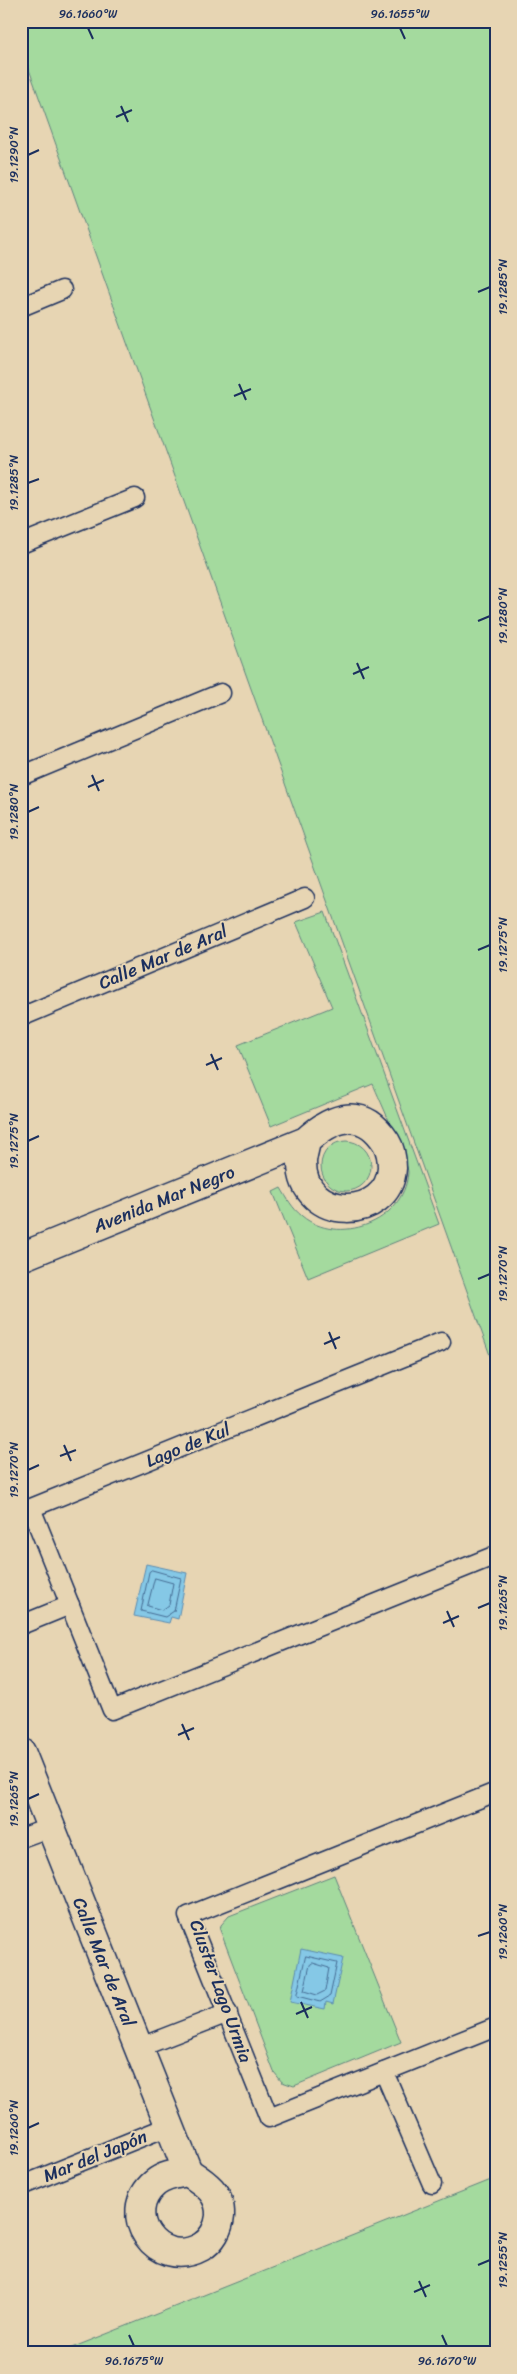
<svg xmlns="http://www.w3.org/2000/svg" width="517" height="2374" viewBox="0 0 517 2374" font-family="Sriracha,sans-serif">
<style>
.green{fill:#a4da9e;stroke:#60847e}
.water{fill:#85c8e6;stroke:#5b8bb0}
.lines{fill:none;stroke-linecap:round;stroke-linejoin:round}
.shore{stroke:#456c94;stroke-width:1}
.lane-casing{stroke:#1b2f5e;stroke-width:21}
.street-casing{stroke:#1b2f5e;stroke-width:31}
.lane{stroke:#e7d5b3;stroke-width:18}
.street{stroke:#e7d5b3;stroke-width:28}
.ticks{fill:none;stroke:#1b2f5e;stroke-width:2}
.labels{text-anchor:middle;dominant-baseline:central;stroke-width:4;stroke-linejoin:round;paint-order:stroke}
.street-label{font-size:18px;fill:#1b2f5e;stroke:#e7d5b3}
.neatline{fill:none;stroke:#1b2f5e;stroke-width:2}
.ticks-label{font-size:12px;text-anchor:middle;fill:#1b2f5e}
</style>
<rect width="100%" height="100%" fill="#e7d5b3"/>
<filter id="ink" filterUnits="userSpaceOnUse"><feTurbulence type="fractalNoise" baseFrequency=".02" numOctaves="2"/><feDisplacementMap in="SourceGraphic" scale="10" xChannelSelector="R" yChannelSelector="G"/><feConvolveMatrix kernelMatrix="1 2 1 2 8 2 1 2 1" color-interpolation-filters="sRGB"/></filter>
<g filter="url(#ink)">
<g class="green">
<polygon points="21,21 496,21 496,1372 21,47"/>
<path d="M 325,912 L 439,1224 L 308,1278 L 273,1192 L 281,1188 C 287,1198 292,1208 302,1216 C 338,1246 404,1223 408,1173 C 409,1164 379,1098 373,1084 L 271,1126 L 238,1045 L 332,1007 L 296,922 Z"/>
<circle cx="346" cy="1166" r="25"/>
<polygon points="334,1875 401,2042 294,2086 282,2082 274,2072 220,1930 221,1925 229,1916"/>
<polygon points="496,2178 496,2353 59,2353"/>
</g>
<g class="water">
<polygon points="146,1564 187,1573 178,1619 171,1617 169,1623 134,1616"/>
<polygon points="301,1949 343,1958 333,2004 326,2002 325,2009 290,2002"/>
</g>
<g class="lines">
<g class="shore">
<polygon points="152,1570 181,1578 174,1611 165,1617 141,1611 149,1572"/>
<polygon points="155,1578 173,1583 169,1605 162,1610 148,1606"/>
<polygon points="306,1956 337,1963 330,1996 320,2002 297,1996"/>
<polygon points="313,1963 329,1968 325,1991 317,1995 304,1991 310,1965"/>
</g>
<defs>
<g id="lane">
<polyline points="21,307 62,290"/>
<polyline points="21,544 135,498"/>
<polyline points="21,776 221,693"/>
<polyline points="21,1017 305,898"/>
<polyline points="441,1342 31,1508 112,1710 496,1555"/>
<polyline points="21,1625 70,1605"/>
<polyline points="496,1792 188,1916 269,2118 496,2027"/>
<polyline points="21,1838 51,1827"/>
<polyline points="138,2048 228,2013"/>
<polyline points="384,2072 432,2184"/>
<polyline points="21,2186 169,2126"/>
</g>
<g id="street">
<path d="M 21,1257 L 306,1141 C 333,1116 363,1106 386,1142 C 391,1150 392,1159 392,1168 C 389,1222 302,1222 302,1163 C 302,1156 305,1148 306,1141"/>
<polyline points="21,1752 188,2172"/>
<path d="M 188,2172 C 205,2183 221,2193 220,2216 C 219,2228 212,2241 201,2247 C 157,2271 118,2214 155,2183 C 165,2175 177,2174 188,2172 Z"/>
</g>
</defs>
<use href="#lane" class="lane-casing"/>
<use href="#street" class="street-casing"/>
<use href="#lane" class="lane"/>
<use href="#street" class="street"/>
</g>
</g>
<path class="ticks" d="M 88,28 L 93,39M 400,28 L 405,39M 121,106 L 128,122M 116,117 L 132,110M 28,155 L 39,150M 478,292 L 490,287M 239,384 L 246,400M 234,396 L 251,389M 28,483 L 39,479M 478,621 L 490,616M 357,663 L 364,679M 353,674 L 369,667M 92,775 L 99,791M 88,787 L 104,780M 28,812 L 39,807M 478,950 L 490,945M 211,1054 L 218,1070M 206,1065 L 222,1058M 28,1141 L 39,1136M 478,1279 L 490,1274M 329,1332 L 336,1349M 324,1344 L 340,1337M 64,1445 L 71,1461M 60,1456 L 76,1450M 28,1470 L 39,1465M 478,1608 L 490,1603M 447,1611 L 454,1627M 443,1623 L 459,1616M 182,1724 L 189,1740M 178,1735 L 194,1728M 28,1799 L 39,1794M 478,1936 L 490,1932M 301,2002 L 308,2018M 296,2014 L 312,2007M 28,2128 L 39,2123M 478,2265 L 490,2260M 419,2281 L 426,2297M 414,2292 L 430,2285M 129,2335 L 134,2346M 442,2335 L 447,2346"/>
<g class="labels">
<g class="street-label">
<text transform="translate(163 957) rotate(-23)">Calle Mar de Aral</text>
<text transform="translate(164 1199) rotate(-22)">Avenida Mar Negro</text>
<text transform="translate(188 1445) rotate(-22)">Lago de Kul</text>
<text transform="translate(104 1962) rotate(68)">Calle Mar de Aral</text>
<text transform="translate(221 1991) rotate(70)">Cluster Lago Urmia</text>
<text transform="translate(95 2156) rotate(-22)">Mar del Japón</text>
</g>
</g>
<rect width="517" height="2374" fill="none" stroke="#e7d5b3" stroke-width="55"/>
<rect x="28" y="28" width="462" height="2318" class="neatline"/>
<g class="ticks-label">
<text x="88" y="18">96.1660°W</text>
<text x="400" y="18">96.1655°W</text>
<text transform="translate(14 155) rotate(-90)" y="4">19.1290°N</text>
<text transform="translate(503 287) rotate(-90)" y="4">19.1285°N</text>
<text transform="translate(14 483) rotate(-90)" y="4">19.1285°N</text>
<text transform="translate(503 616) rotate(-90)" y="4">19.1280°N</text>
<text transform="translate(14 812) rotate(-90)" y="4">19.1280°N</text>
<text transform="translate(503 945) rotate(-90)" y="4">19.1275°N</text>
<text transform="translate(14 1141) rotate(-90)" y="4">19.1275°N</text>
<text transform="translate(503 1274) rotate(-90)" y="4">19.1270°N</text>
<text transform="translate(14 1470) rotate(-90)" y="4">19.1270°N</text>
<text transform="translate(503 1603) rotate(-90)" y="4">19.1265°N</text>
<text transform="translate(14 1799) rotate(-90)" y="4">19.1265°N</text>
<text transform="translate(503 1932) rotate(-90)" y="4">19.1260°N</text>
<text transform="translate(14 2128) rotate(-90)" y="4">19.1260°N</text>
<text transform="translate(503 2260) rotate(-90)" y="4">19.1255°N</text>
<text x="134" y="2365">96.1675°W</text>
<text x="447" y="2365">96.1670°W</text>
</g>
</svg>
